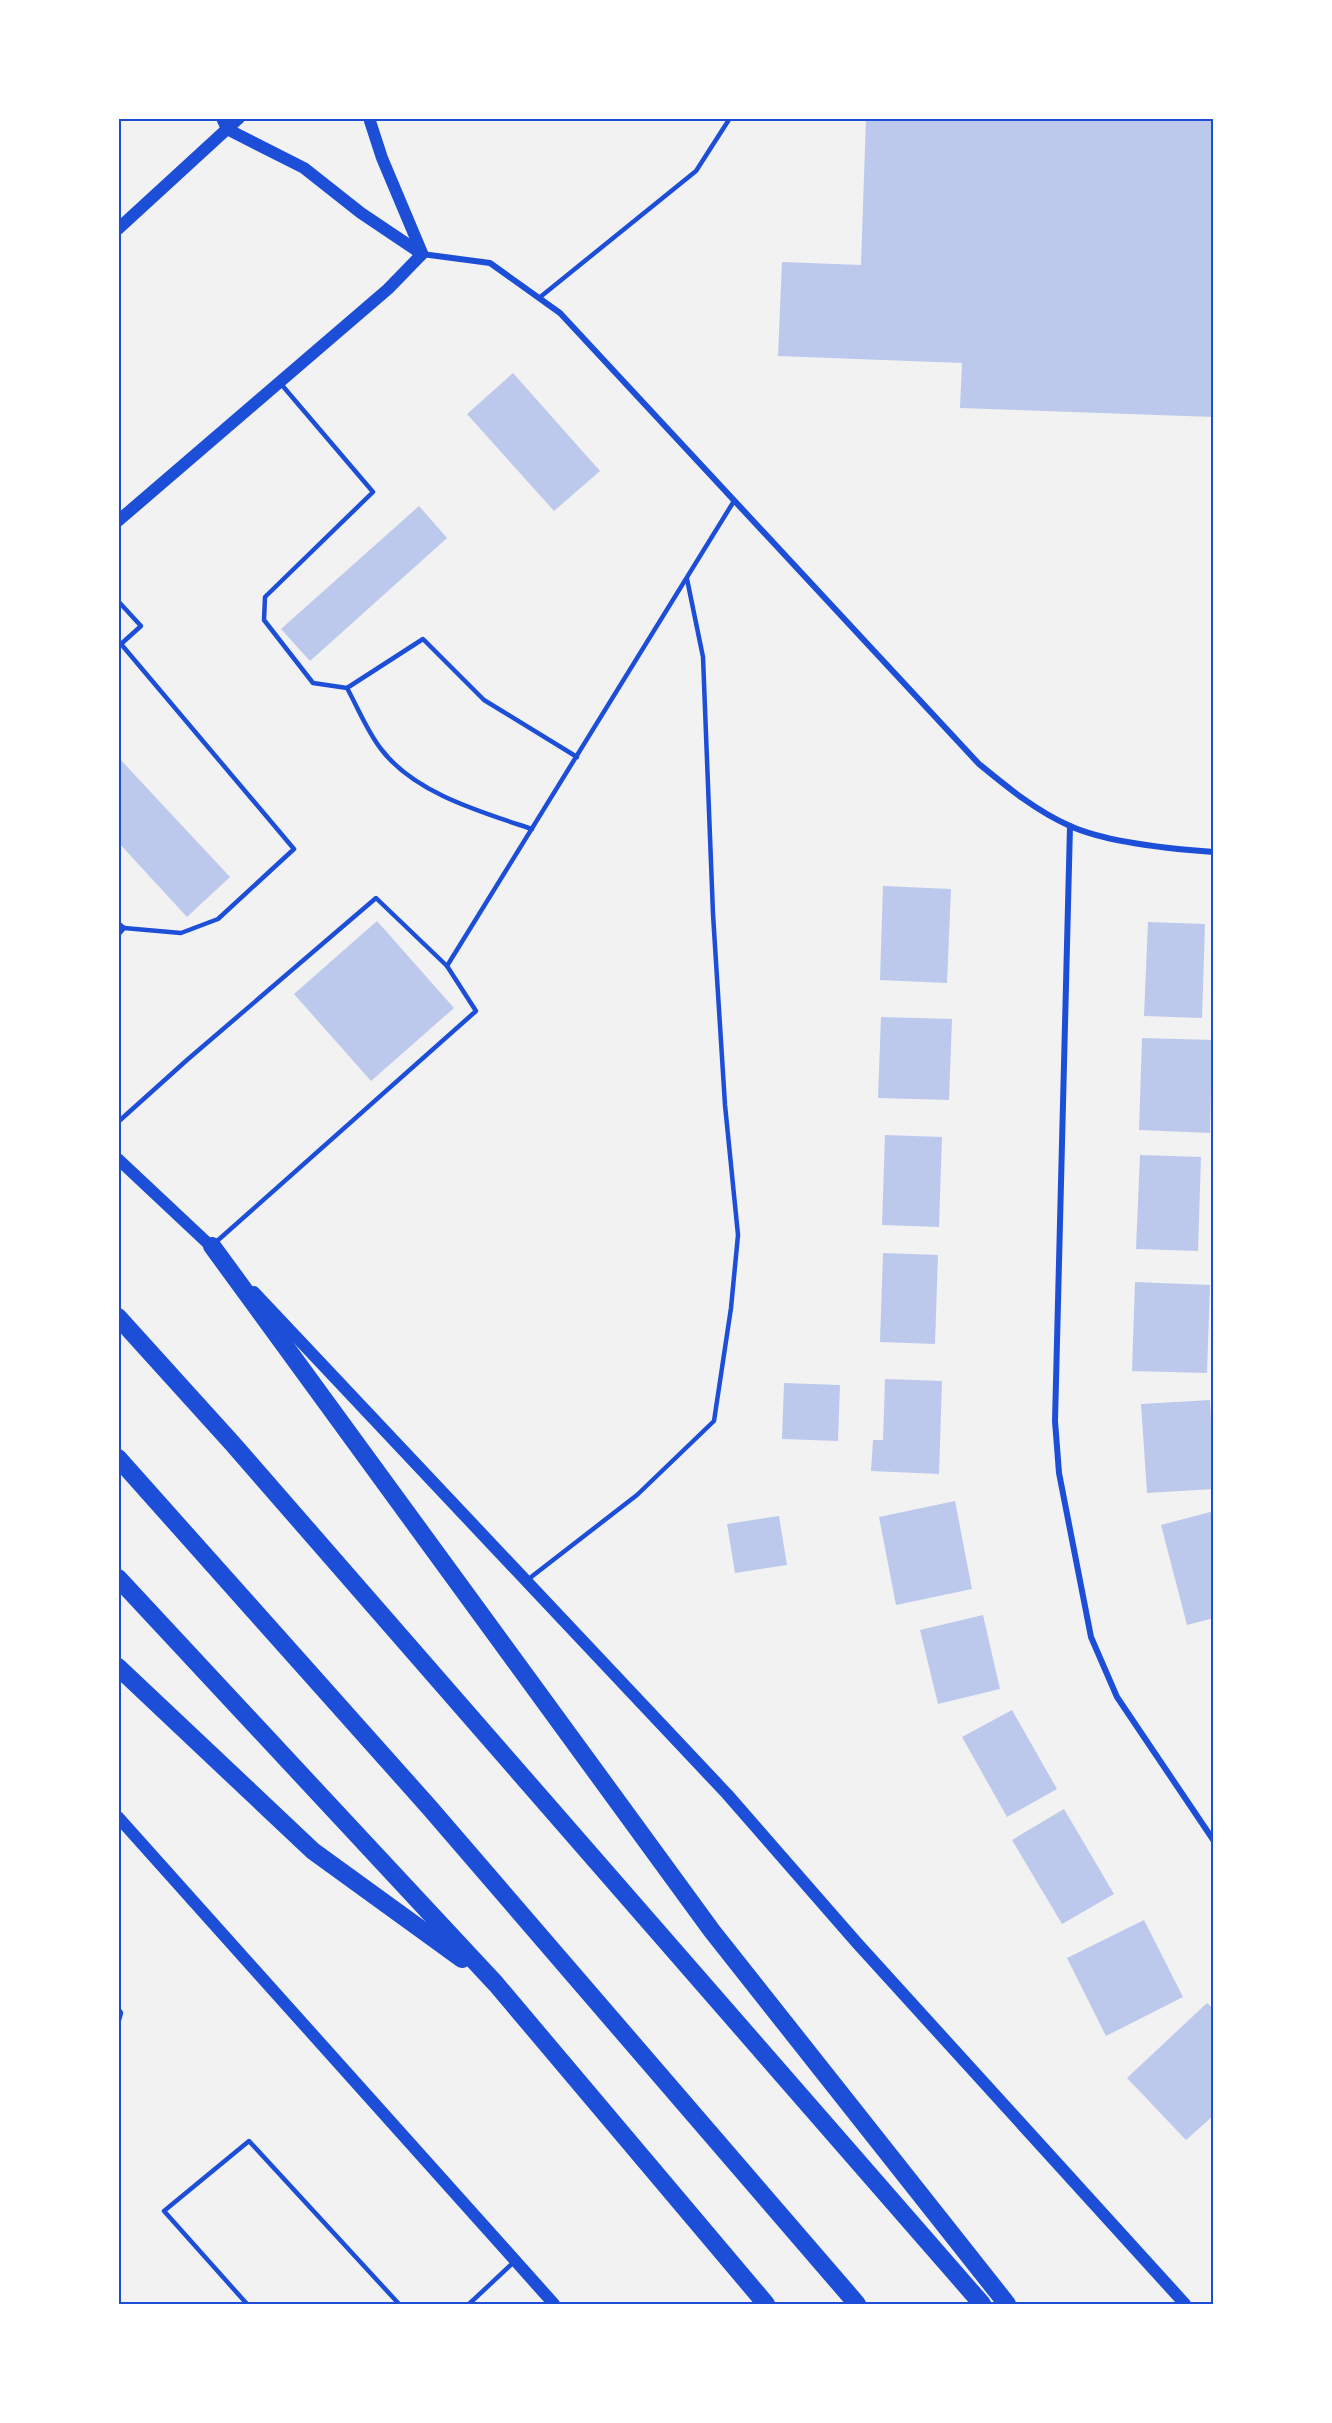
<svg xmlns="http://www.w3.org/2000/svg" width="1332" height="2423" viewBox="0 0 1332 2423" font-family="Arial,sans-serif">
<style>
.building{fill:#bdc9ec}
.lines{fill:none;stroke-linecap:round;stroke-linejoin:round}
.service{stroke:#1d4ed8;stroke-width:4.5}
.minor{stroke:#1d4ed8;stroke-width:6}
.secondary{stroke:#1d4ed8;stroke-width:12}
.motorway{stroke:#1d4ed8;stroke-width:18}
.neatline{fill:none;stroke:#1d4ed8;stroke-width:2}
</style>
<rect width="100%" height="100%" fill="#f2f2f2"/>
<g class="building">
<polygon points="866,118 1214,118 1214,417 960,408 962,363 778,356 782,262 861,265"/>
<polygon points="513,373 600,471 554,511 467,414"/>
<polygon points="419,506 447,538 310,661 281,629"/>
<polygon points="118,757 230,877 187,917 118,842"/>
<polygon points="883,886 951,889 947,983 880,980"/>
<polygon points="377,921 454,1008 371,1081 294,994"/>
<polygon points="1148,922 1205,924 1202,1018 1144,1016"/>
<polygon points="881,1017 952,1019 949,1100 878,1098"/>
<polygon points="1142,1038 1214,1040 1214,1087 1211,1087 1210,1133 1139,1130"/>
<polygon points="885,1135 942,1137 939,1227 882,1225"/>
<polygon points="1140,1155 1201,1157 1198,1251 1136,1249"/>
<polygon points="883,1253 938,1255 935,1344 880,1342"/>
<polygon points="1135,1282 1210,1285 1207,1373 1132,1371"/>
<polygon points="885,1379 942,1381 939,1474 871,1471 873,1440 883,1440"/>
<polygon points="784,1383 840,1385 838,1441 782,1439"/>
<polygon points="1210,1400 1214,1489 1147,1493 1141,1404"/>
<polygon points="955,1501 972,1589 896,1605 879,1517"/>
<polygon points="1214,1511 1214,1618 1187,1625 1161,1525"/>
<polygon points="779,1516 787,1565 735,1573 727,1524"/>
<polygon points="983,1615 1000,1689 938,1704 920,1630"/>
<polygon points="1012,1710 1057,1789 1007,1817 962,1737"/>
<polygon points="1064,1809 1114,1894 1062,1924 1012,1840"/>
<polygon points="1144,1920 1183,1997 1106,2036 1067,1958"/>
<polygon points="1207,2003 1214,2009 1214,2115 1186,2140 1127,2078"/>
</g>
<g class="lines">
<g class="service">
<polyline points="539,298 696,171 730,118"/>
<path d="M 281,384 L 373,492 L 265,597 L 264,620 L 313,683 L 347,688 C 358,708 367,731 381,749 C 414,793 481,812 532,829"/>
<polyline points="118,601 141,626 121,644"/>
<polyline points="121,644 294,849 218,919 181,933 124,928"/>
<polyline points="347,688 423,639 484,700 577,757"/>
<polyline points="118,923 124,928 118,935"/>
<polyline points="118,1122 187,1060 376,898 447,966"/>
<polyline points="216,1242 476,1011 447,966 734,501"/>
<polyline points="526,1581 637,1495 714,1421 731,1308 738,1235 725,1105 713,914 703,657 687,579"/>
<polyline points="118,2008 121,2013 118,2024"/>
<polyline points="247,2304 164,2211 249,2141 399,2304"/>
<polyline points="469,2304 515,2261"/>
</g>
<g class="minor">
<path d="M 422,254 L 490,263 L 560,313 L 979,764 C 1007,787 1036,811 1070,826 C 1108,843 1171,849 1214,852"/>
<polyline points="1070,826 1055,1421 1059,1473 1091,1637 1117,1697 1214,1841"/>
</g>
<g class="secondary">
<polyline points="222,118 227,129 304,168 361,213 422,254"/>
<polyline points="369,118 382,158 422,253"/>
<polyline points="118,229 239,118"/>
<polyline points="118,521 388,289 422,254"/>
<polyline points="118,1159 216,1251"/>
<polyline points="254,1292 727,1794 857,1943 1185,2304"/>
<polyline points="118,1817 554,2304"/>
</g>
<g class="motorway">
<polyline points="212,1246 712,1931 1007,2304"/>
<polyline points="118,1317 232,1443 982,2304"/>
<polyline points="118,1458 429,1807 857,2304"/>
<polyline points="118,1578 496,1984 766,2304"/>
<polyline points="118,1667 313,1851 462,1959"/>
</g>
</g>
<rect width="1332" height="2423" fill="none" stroke="#ffffff" stroke-width="240"/>
<rect x="120" y="120" width="1092" height="2183" class="neatline"/>
</svg>
